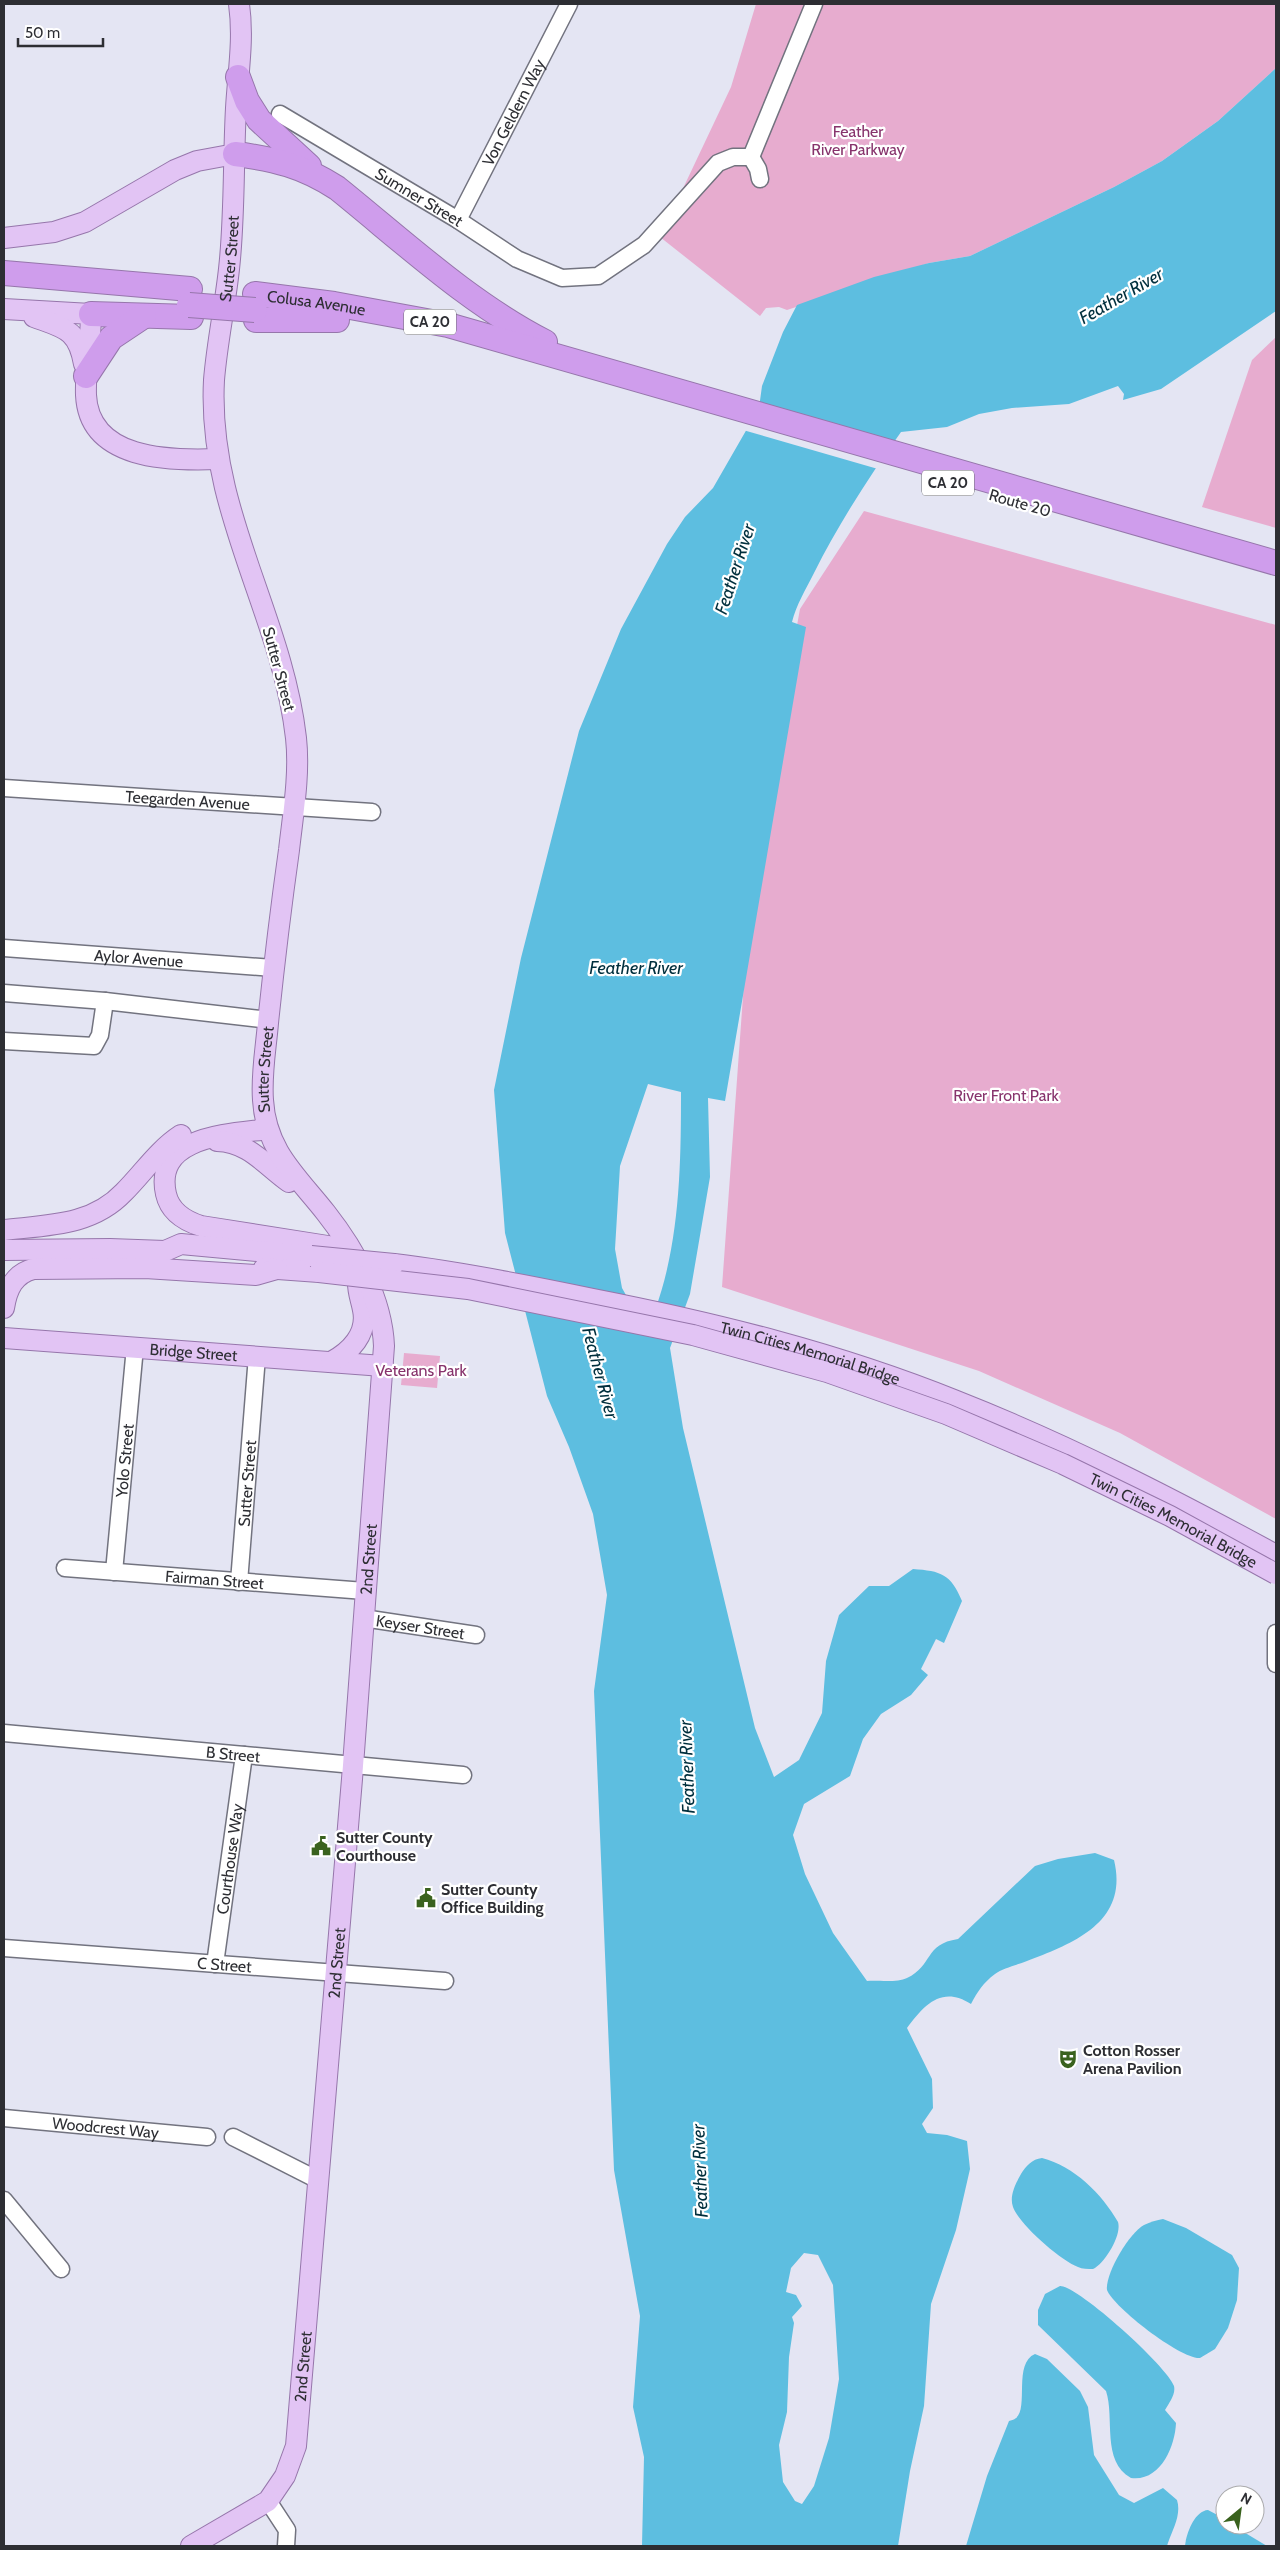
<svg xmlns="http://www.w3.org/2000/svg" width="1280" height="2550" viewBox="0 0 1280 2550" font-family="Cabin,sans-serif">
<style>
.green{fill:#e7accf}
.water{fill:#5dbee0;fill-rule:evenodd}
.pier{fill:#e4e5f3}
.lines{fill:none;stroke-linecap:round;stroke-linejoin:round}
.minor-casing{stroke:#72737f;stroke-width:19}
.major-casing{stroke:#9676ab;stroke-width:22}
.highway-casing{stroke:#9676ab;stroke-width:26}
.minor{stroke:#fff;stroke-width:16}
.major{stroke:#e2c4f4;stroke-width:20}
.highway{stroke:#cf9dec;stroke-width:24}
.major-bridge-casing{stroke:#9676ab;stroke-width:22;stroke-linecap:butt}
.highway-bridge-casing{stroke:#9676ab;stroke-width:26;stroke-linecap:butt}
.major-bridge{stroke:#e2c4f4;stroke-width:20}
.highway-bridge{stroke:#cf9dec;stroke-width:24}
.labels{text-anchor:middle;dominant-baseline:central;stroke-width:4.5;stroke-linejoin:round;paint-order:stroke}
.shield{fill:#fff;stroke:#6c6d70;stroke-width:1}
.shield-label{font-size:15px;font-weight:bold;fill:#2d2e33}
.street-label{font-size:16px;fill:#2d2e33;stroke:#fff}
.park-label{font-size:16px;fill:#87336c;stroke:#fff}
.poi-label{font-size:16px;font-weight:bold;fill:#2d2e33;stroke:#fff;text-anchor:start}
.water-label{font-size:18px;font-style:italic;fill:#002f3d;stroke:#fff}
</style>
<rect width="100%" height="100%" fill="#e4e5f3"/>
<g class="green">
<polygon points="756,4 1276,4 1276,68 1218,121 1162,161 1114,187 970,256 929,263 787,310 779,307 766,308 760,316 660,237 731,87"/>
<polygon points="1276,337 1276,528 1202,507 1252,360"/>
<polygon points="864,511 1276,625 1276,1519 1120,1433 979,1371 722,1287 752,872 800,609"/>
<polygon points="404,1353 440,1356 437,1388 401,1385"/>
</g>
<g class="water">
<path d="M 1276,68 L 1276,311 L 1161,389 L 1123,400 L 1124,394 L 1118,386 L 1069,404 L 1012,408 L 979,414 L 947,427 L 901,432 C 869,477 839,523 814,573 C 806,589 796,605 792,622 L 806,627 L 725,1101 L 708,1098 L 710,1177 L 690,1294 L 670,1348 L 683,1428 L 755,1728 L 774,1777 L 799,1760 L 822,1713 L 826,1661 L 839,1615 L 869,1586 L 889,1586 L 913,1569 C 941,1571 951,1574 962,1601 L 944,1643 L 936,1639 L 921,1669 L 928,1675 L 911,1695 L 881,1714 L 863,1739 L 850,1776 L 804,1804 L 793,1835 L 805,1874 L 833,1933 L 867,1981 C 878,1980 897,1983 907,1978 C 933,1966 924,1944 958,1939 L 1035,1866 L 1058,1859 L 1095,1853 L 1114,1860 C 1129,1922 1074,1943 1027,1961 C 1017,1965 1003,1968 995,1974 C 983,1983 978,1991 971,2004 C 942,1985 924,2005 907,2028 L 932,2079 L 933,2108 L 922,2124 L 927,2133 L 947,2135 L 967,2141 L 970,2169 L 956,2230 L 931,2304 L 924,2406 L 910,2471 L 898,2546 L 642,2546 L 644,2457 L 633,2407 L 640,2316 L 614,2170 L 594,1691 L 607,1595 L 593,1514 L 569,1447 L 547,1396 L 505,1233 L 494,1090 L 521,958 L 579,731 L 621,629 L 667,544 L 685,517 L 713,488 L 759,408 L 762,386 L 783,332 L 797,305 L 874,277 L 929,263 L 970,256 L 1114,187 L 1162,161 L 1218,121 ZM 648,1084 L 681,1092 C 681,1164 680,1242 655,1310 L 635,1311 L 622,1288 L 615,1249 L 620,1166 ZM 804,2253 L 818,2255 L 833,2285 L 839,2379 L 829,2438 L 814,2486 L 802,2504 L 795,2501 L 783,2482 L 779,2445 L 787,2412 L 789,2357 L 794,2323 L 792,2317 L 802,2306 L 796,2295 L 786,2292 L 791,2268 Z"/>
<path d="M 1042,2158 C 1074,2166 1102,2194 1118,2222 C 1122,2235 1105,2263 1093,2269 C 1088,2269 1082,2269 1078,2267 C 1060,2260 1019,2224 1013,2207 C 1009,2196 1016,2183 1021,2174 C 1026,2166 1032,2159 1042,2158 Z"/>
<path d="M 1163,2219 L 1186,2228 L 1232,2255 L 1239,2268 L 1237,2300 L 1228,2328 L 1215,2349 L 1200,2358 C 1182,2360 1114,2308 1107,2290 C 1105,2274 1129,2233 1144,2225 C 1150,2222 1157,2220 1163,2219 Z"/>
<path d="M 1060,2286 C 1077,2285 1168,2367 1174,2386 C 1176,2394 1169,2403 1165,2410 L 1176,2423 C 1175,2447 1160,2482 1131,2478 C 1101,2461 1115,2418 1106,2391 L 1038,2325 L 1038,2310 L 1045,2294 Z"/>
<path d="M 1035,2354 L 1047,2359 L 1080,2391 L 1088,2407 L 1094,2455 L 1119,2495 L 1134,2503 L 1163,2488 L 1177,2500 C 1182,2516 1171,2532 1167,2546 L 966,2546 L 987,2476 L 1009,2421 C 1011,2420 1014,2420 1016,2418 C 1029,2408 1013,2363 1035,2354 Z"/>
<path d="M 1208,2510 L 1225,2519 L 1225,2525 L 1232,2525 L 1267,2546 L 1185,2546 C 1186,2535 1194,2511 1208,2510 Z"/>
</g>
<polygon class="pier" points="757,406 894,446 878,469 743,430"/>
<g class="lines">
<defs>
<g id="minor">
<path id="s1" d="M 280,114 L 458,220 L 517,259 L 562,278 L 598,276 L 644,245 L 718,163 L 733,157 L 751,157"/>
<polyline points="751,157 814,4"/>
<polyline points="751,157 758,169 760,179"/>
<path id="s2" d="M 458,220 L 569,4"/>
<path id="s3" d="M 4,788 L 372,812"/>
<path id="s4" d="M 4,948 L 273,968"/>
<polyline points="4,993 105,1001 269,1020"/>
<polyline points="4,1041 94,1046 100,1035 105,1001"/>
<path id="s5" d="M 65,1568 L 365,1591"/>
<path id="s6" d="M 114,1572 L 135,1347"/>
<path id="s7" d="M 239,1582 L 257,1356"/>
<path id="s8" d="M 363,1618 L 476,1635"/>
<polyline points="1276,1633 1276,1664"/>
<path id="s9" d="M 4,1733 L 463,1775"/>
<path id="s10" d="M 4,1948 L 445,1981"/>
<path id="s11" d="M 215,1964 L 244,1755"/>
<path id="s12" d="M 4,2118 L 207,2137"/>
<polyline points="233,2137 318,2180"/>
<polyline points="4,2200 61,2269"/>
<polyline points="268,2501 287,2530 286,2546"/>
</g>
<g id="major">
<polyline points="4,238 54,232 85,222 175,170 197,161 235,154"/>
<path d="M 4,309 L 91,314 C 91,341 85,368 86,395 C 89,460 169,461 218,459"/>
<path d="M 34,317 C 64,328 78,329 84,364"/>
<path d="M 268,1129 C 232,1134 153,1135 166,1194 C 170,1212 185,1221 201,1226 L 334,1247"/>
<path d="M 217,1141 C 249,1142 265,1165 289,1182"/>
<path d="M 4,1230 C 48,1225 92,1226 124,1192 C 143,1173 158,1150 181,1135"/>
<polyline points="4,1250 110,1249 165,1251 181,1244 311,1256"/>
<path id="s13" d="M 394,1264 C 461,1272 526,1285 593,1299 C 716,1323 837,1353 954,1400 C 1066,1444 1171,1498 1276,1555"/>
<polyline points="264,1268 319,1272"/>
<path d="M 4,1308 C 7,1289 14,1274 33,1269 L 145,1268 L 256,1275 L 277,1269"/>
<path id="s14" d="M 4,1338 L 383,1366"/>
<path d="M 331,1362 C 350,1352 368,1334 363,1310 C 361,1299 357,1291 358,1279"/>
<path id="s15" d="M 191,2546 L 268,2501 L 285,2476 L 296,2446 L 352,1779 L 384,1346 C 382,1298 355,1250 326,1213 C 297,1176 266,1151 263,1100 C 261,1074 266,1048 268,1023 C 274,965 281,907 289,850 C 293,814 300,774 296,738 C 282,614 207,511 214,380 C 217,343 225,306 229,269 C 235,215 233,162 236,108 C 238,73 244,39 239,4"/>
</g>
<g id="highway">
<polyline points="238,77 247,101 259,120 309,166"/>
<path d="M 235,154 C 275,159 303,166 337,188 C 404,242 469,303 545,342"/>
<polyline points="4,273 190,289"/>
<path id="s16" d="M 255,294 L 334,304 L 448,325 L 1276,563"/>
<polyline points="91,314 191,317"/>
<polyline points="256,320 337,320"/>
<polyline points="86,376 111,338 144,316"/>
</g>
</defs>
<use href="#minor" class="minor-casing"/>
<use href="#major" class="major-casing"/>
<use href="#highway" class="highway-casing"/>
<use href="#minor" class="minor"/>
<use href="#major" class="major"/>
<use href="#highway" class="highway"/>
<defs>
<g id="major-bridge">
<polyline points="311,1256 394,1264"/>
<path id="s17" d="M 319,1272 L 468,1289 L 693,1335 L 827,1372 L 946,1414 L 1063,1464 L 1170,1516 L 1276,1574"/>
</g>
<polyline id="highway-bridge" points="189,305 255,310"/>
</defs>
<use href="#major-bridge" class="major-bridge-casing"/>
<use href="#highway-bridge" class="highway-bridge-casing"/>
<use href="#major-bridge" class="major-bridge"/>
<use href="#highway-bridge" class="highway-bridge"/>
</g>
<defs>
<symbol id="civic-bare" viewBox="-9 -9 18 18"><path d="M-.6-6.5H3V-4.5H.6V-3L4-1V1h2V6H-6V1h2V-1L-.6-3ZM-1.2 2.5V6h2.4V2.5Z" fill="#3a621e" stroke="#fff" stroke-width="2.5" paint-order="stroke"/></symbol>
<symbol id="theatre-bare" viewBox="-9 -9 18 18"><path d="M-5-5.5Q0-4 5-5.5V0Q5 5 0 6Q-5 5-5 0ZM-3.3-2.5H-1v1.5H-3.3ZM1-2.5H3.3v1.5H1ZM-2.8 1Q0 5.5 2.8 1Z" fill="#3a621e" stroke="#fff" stroke-width="2.5" paint-order="stroke"/></symbol>
</defs>
<g fill-rule="evenodd">
<use href="#civic-bare" x="307" y="1832" width="28" height="28"/>
<use href="#civic-bare" x="412" y="1884" width="28" height="28"/>
<use href="#theatre-bare" x="1054" y="2045" width="28" height="28"/>
</g>
<g class="labels">
<g class="shield">
<rect x="404" y="309.5" width="52" height="25" rx="4"/>
<rect x="922" y="470.5" width="52" height="25" rx="4"/>
</g>
<g class="shield-label">
<text x="430" y="322">CA 20</text>
<text x="948" y="483">CA 20</text>
</g>
<g class="street-label">
<text stroke="none"><textPath href="#s2" startOffset="121">Von Geldern Way</textPath></text>
<text stroke="none"><textPath href="#s1" startOffset="162">Sumner Street</textPath></text>
<text stroke="none"><textPath href="#s15" startOffset="2390">Sutter Street</textPath></text>
<text stroke="none"><textPath href="#s16" startOffset="62">Colusa Avenue</textPath></text>
<text transform="translate(1020 503) rotate(16)">Route 20</text>
<text transform="translate(279 669) rotate(75)">Sutter Street</text>
<text stroke="none"><textPath href="#s3" startOffset="184">Teegarden Avenue</textPath></text>
<text stroke="none"><textPath href="#s4" startOffset="135">Aylor Avenue</textPath></text>
<text stroke="none"><textPath href="#s15" startOffset="1565">Sutter Street</textPath></text>
<text stroke="none"><textPath href="#s14" startOffset="190">Bridge Street</textPath></text>
<text stroke="none"><textPath href="#s13" startOffset="426">Twin Cities Memorial Bridge</textPath></text>
<text stroke="none"><textPath href="#s6" startOffset="112">Yolo Street</textPath></text>
<text stroke="none"><textPath href="#s7" startOffset="99">Sutter Street</textPath></text>
<text stroke="none"><textPath href="#s17" startOffset="896">Twin Cities Memorial Bridge</textPath></text>
<text stroke="none"><textPath href="#s15" startOffset="1041">2nd Street</textPath></text>
<text stroke="none"><textPath href="#s5" startOffset="150">Fairman Street</textPath></text>
<text stroke="none"><textPath href="#s8" startOffset="58">Keyser Street</textPath></text>
<text stroke="none"><textPath href="#s9" startOffset="230">B Street</textPath></text>
<text stroke="none"><textPath href="#s11" startOffset="106">Courthouse Way</textPath></text>
<text stroke="none"><textPath href="#s15" startOffset="636">2nd Street</textPath></text>
<text stroke="none"><textPath href="#s10" startOffset="221">C Street</textPath></text>
<text stroke="none"><textPath href="#s12" startOffset="102">Woodcrest Way</textPath></text>
<text stroke="none"><textPath href="#s15" startOffset="231">2nd Street</textPath></text>
</g>
<g class="park-label">
<text x="858" y="131">Feather<tspan x="858" dy="18">River Parkway</tspan></text>
<text x="1006" y="1095">River Front Park</text>
<text x="421" y="1370">Veterans Park</text>
</g>
<g class="poi-label">
<text x="336" y="1837">Sutter County<tspan x="336" dy="18">Courthouse</tspan></text>
<text x="441" y="1889">Sutter County<tspan x="441" dy="18">Office Building</tspan></text>
<text x="1083" y="2050">Cotton Rosser<tspan x="1083" dy="18">Arena Pavilion</tspan></text>
</g>
<g class="water-label">
<text transform="translate(1121 296) rotate(-30)">Feather River</text>
<text transform="translate(735 569) rotate(-72)">Feather River</text>
<text x="636" y="968">Feather River</text>
<text transform="translate(600 1373) rotate(75)">Feather River</text>
<text transform="translate(687 1767) rotate(-92)">Feather River</text>
<text transform="translate(700 2171) rotate(-92)">Feather River</text>
</g>
</g>
<rect width="1280" height="2550" fill="none" stroke="#2d2e33" stroke-width="10"/>
<g transform="translate(1240 2510) rotate(29)"><circle r="24" fill="#ffffff" stroke="#ababad"/>
<path d="M0-4L9 19L0 12L-9 19Z" fill="#3a621e"/>
<text y="-8" font-size="14" font-weight="bold" text-anchor="middle" fill="#2d2e33">N</text>
</g>
<path d="M18 38v8h85v-8" fill="none" stroke="#2d2e33" stroke-width="2.5"/>
<text x="25" y="38" font-size="15" fill="#2d2e33" stroke="#ffffff" stroke-width="4" paint-order="stroke">50 m</text>
</svg>
